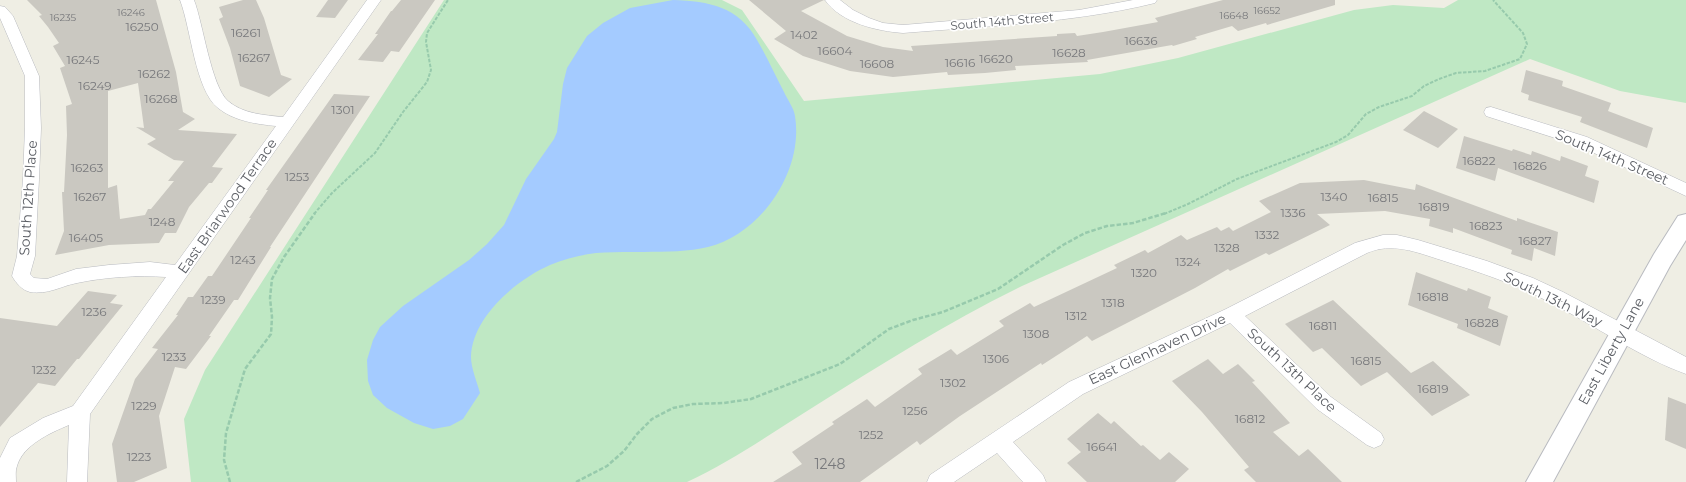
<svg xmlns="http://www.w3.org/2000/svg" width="1686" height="482" viewBox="0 0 1686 482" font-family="Montserrat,sans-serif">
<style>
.green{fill:#bfe8c4}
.water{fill:#a4cbff}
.building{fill:#cac8c1;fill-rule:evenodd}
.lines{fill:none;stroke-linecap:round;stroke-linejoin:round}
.minor-casing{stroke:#b9bbc0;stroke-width:1}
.tertiary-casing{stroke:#b9bbc0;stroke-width:2}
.path-far1{stroke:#97caac;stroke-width:2;stroke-dasharray:3.5 1.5;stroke-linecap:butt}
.path{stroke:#97caac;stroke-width:2.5;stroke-dasharray:4.5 2;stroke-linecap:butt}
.minor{fill:#fff;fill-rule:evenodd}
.tertiary{fill:#fff;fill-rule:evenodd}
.labels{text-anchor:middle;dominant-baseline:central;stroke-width:3.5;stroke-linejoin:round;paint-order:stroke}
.far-number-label{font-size:10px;fill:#78797c}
.far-street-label{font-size:12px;fill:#5c5f65;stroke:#fff}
.number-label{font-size:12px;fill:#78797c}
.street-label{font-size:14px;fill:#5c5f65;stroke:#fff}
.near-number-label{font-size:14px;fill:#78797c}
</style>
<rect width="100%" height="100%" fill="#efeee4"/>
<path class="green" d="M 444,0 L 722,0 L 742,10 L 804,101 L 1100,74 L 1178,58 L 1354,10 L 1393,5 L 1444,8 L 1458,0 L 1686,0 L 1686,103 L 1620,91 L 1530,59 L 1022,286 C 950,321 882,364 815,406 C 773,432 732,461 687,482 L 191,482 L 184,419 L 205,370 Z"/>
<path class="water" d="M 673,0 C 709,1 739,7 757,40 C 767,57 775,75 784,92 C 787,99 794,108 795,116 C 804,171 761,234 708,247 C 675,255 630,250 596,253 C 580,255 564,259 550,265 C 516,280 472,317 471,357 C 471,368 477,382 480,393 L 463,419 L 450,426 L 433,429 L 414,423 L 387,408 L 373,395 L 368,381 L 367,360 L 373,340 L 380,327 L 403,306 L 469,260 L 487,244 L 504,225 L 526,179 L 554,139 L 557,132 L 563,84 L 567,68 L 587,36 L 603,23 L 630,8 Z"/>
<g class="building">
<path d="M 27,0 L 156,0 L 176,72 L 183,112 L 195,119 L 178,130 L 237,134 L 212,167 L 223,168 L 212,183 L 209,183 L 189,207 L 176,233 L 165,233 L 159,243 L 109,245 L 55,255 L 64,231 L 62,192 L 64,192 L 67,135 L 66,106 L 72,104 L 60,68 L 65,66 L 53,46 L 59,43 L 48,27 L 39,16 L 42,15 ZM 138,83 L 144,128 L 136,127 L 156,139 L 147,144 L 174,160 L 184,161 L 168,181 L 174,181 L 151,209 L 148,209 L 145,215 L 120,219 L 117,185 L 108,188 L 108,91 Z"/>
<polygon points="243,0 256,0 264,18 281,75 292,79 269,97 240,86 230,48 219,19 223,17 219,7"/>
<polygon points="328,0 348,0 335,18 316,17"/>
<polygon points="401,0 435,0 399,52 391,51 383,62 358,60 378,34 375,34 391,11 392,11"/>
<polygon points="749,0 824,0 801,11 847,36 883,47 913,51 911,46 1057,36 1057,34 1075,33 1077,36 1103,32 1158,22 1155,18 1223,0 1335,0 1335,5 1267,25 1266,23 1238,31 1232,26 1195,37 1197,39 1173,46 1172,45 1087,60 1088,62 1015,66 1016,70 985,73 948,75 947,72 893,77 850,71 803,56 774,39 786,31"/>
<polygon points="1526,70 1563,81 1562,86 1611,103 1608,111 1653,128 1647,148 1580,122 1582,117 1528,100 1529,95 1521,92"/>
<polygon points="334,94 370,96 270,247 271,247 238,300 234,300 209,336 211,336 186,369 175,367 159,416 167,468 134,482 117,482 112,444 135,379 158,349 152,348 178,315 176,315 188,297 193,297 208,276 212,276 251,218 249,218 268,190 266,190"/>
<polygon points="1424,111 1458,129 1438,148 1403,130"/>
<polygon points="1464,136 1512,151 1513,149 1531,155 1532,151 1560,161 1561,156 1588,166 1585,176 1599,181 1594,203 1498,168 1495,181 1456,168"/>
<polygon points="1364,180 1415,190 1416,184 1517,221 1517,218 1558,232 1555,256 1534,248 1532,261 1511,254 1512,250 1453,228 1453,233 1429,226 1430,219 1385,211 1317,214 1330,225 1269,255 1266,253 1230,271 1228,269 1195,288 1092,341 1087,336 1042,365 1041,363 960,416 920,445 917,441 860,482 773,482 802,464 792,452 834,424 832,422 867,399 875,407 922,374 918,369 951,349 957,355 1004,326 999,321 1030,303 1034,307 1117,268 1114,265 1145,250 1148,253 1181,235 1187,240 1217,227 1221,231 1229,227 1233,231 1271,212 1259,201 1300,183"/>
<polygon points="1416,272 1467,291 1468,288 1491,297 1488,308 1508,316 1500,346 1457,328 1458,324 1408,305"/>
<polygon points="88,291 117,295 110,303 123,305 79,359 77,359 55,386 38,383 0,427 0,318 57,326"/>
<polygon points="1333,300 1411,373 1433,361 1470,395 1432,416 1387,372 1361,386 1322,348 1313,352 1285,324"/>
<polygon points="1208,359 1223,374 1238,364 1255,381 1252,382 1290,423 1273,432 1299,456 1308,449 1342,482 1256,482 1244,470 1249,467 1202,412 1172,381"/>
<polygon points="1668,397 1686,404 1686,449 1665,440"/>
<polygon points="1098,413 1111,424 1114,421 1141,446 1143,445 1160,460 1169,452 1189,469 1175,482 1087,482 1067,463 1081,452 1067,439"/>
</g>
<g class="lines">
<defs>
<g id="minor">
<path d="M 180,0 L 194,0 C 203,23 211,86 228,101 C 243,114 264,115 283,117 L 367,0 L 381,0 L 90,414 L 87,482 L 67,482 L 69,425 C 50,433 23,445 17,466 C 15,471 16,477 16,482 L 0,482 L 0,458 L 10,438 L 43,418 L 73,406 L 166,277 C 138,275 105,277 77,283 C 61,286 48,295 30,292 C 22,290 16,283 12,276 L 17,256 L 23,179 L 25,128 L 25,76 L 0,18 L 0,6 L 5,7 L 13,16 L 39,76 L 41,128 L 39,179 L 35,256 L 30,274 L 34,278 L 47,279 L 76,269 L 109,265 L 150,262 L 175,265 L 276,126 C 256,124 234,121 218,108 C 195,90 191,28 180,0 Z"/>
<path d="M 825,0 L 840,0 L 853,10 L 869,18 L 883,23 L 903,25 L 1079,10 L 1133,0 L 1157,0 L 1155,3 C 1073,23 987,26 903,33 C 877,31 841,23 825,0 Z"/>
<polygon points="1491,107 1587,137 1686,183 1686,196 1577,145 1486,116 1484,112 1486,108"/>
<path d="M 1383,235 L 1397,235 L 1418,240 L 1487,261 L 1533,278 L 1563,292 L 1686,357 L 1686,374 C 1641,358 1594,325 1551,303 C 1516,284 1479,272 1441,260 C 1416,252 1392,242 1367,253 L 1245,316 L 1331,397 L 1381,433 L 1384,439 L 1381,445 L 1374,448 L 1367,445 L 1317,409 L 1230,323 L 1083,394 L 1013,442 L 1043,475 L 1046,482 L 1023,482 L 997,453 L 954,482 L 927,482 L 930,475 L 1069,382 L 1226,309 L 1355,243 Z"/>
</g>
<polygon id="tertiary" points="1686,214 1686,240 1670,266 1553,482 1526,482 1654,254 1678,216"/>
</defs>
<use href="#minor" class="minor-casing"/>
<use href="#tertiary" class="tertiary-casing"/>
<g class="path-far1">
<polyline points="314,214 332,193 375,153 403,112 427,82 431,70 426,42 427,33 448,0"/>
<polyline points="1164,214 1188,204 1237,179 1336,142 1348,135 1366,114 1379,107 1412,96 1424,86 1439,79 1456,73 1485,71 1520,59 1527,44 1523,33 1493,0"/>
</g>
<g class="path">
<polyline points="230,482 224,460 226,433 245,369 271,334 272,317 270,298 272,279 284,257 315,213"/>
<polyline points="576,482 607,466 624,451 637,434 652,419 673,408 693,404 724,403 751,399 840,364 889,329 913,320 943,312 998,289 1063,245 1085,233 1107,226 1133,223 1166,213"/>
</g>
<use href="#minor" class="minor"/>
<use href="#tertiary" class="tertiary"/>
</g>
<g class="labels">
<g class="far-number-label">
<text x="1267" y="10">16652</text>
<text x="131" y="12">16246</text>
<text x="1234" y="15">16648</text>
<text x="63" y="17">16235</text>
</g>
<g class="far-street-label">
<text transform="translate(1002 21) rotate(-5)">South 14th Street</text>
</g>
<g class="number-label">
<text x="142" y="26">16250</text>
<text x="246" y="32">16261</text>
<text x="804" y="34">1402</text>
<text x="1141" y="40">16636</text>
<text x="835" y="50">16604</text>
<text x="1069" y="52">16628</text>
<text x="254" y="57">16267</text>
<text x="996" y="58">16620</text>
<text x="83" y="59">16245</text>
<text x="960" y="62">16616</text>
<text x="877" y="63">16608</text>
<text x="154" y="73">16262</text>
<text x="95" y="85">16249</text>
<text x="161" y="98">16268</text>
<text x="343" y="109">1301</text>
<text x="1479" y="160">16822</text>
<text x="1530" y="165">16826</text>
<text x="87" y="167">16263</text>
<text x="297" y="176">1253</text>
<text x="90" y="196">16267</text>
<text x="1334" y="196">1340</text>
<text x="1383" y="197">16815</text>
<text x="1434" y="206">16819</text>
<text x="1293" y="212">1336</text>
<text x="162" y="221">1248</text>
<text x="1486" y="225">16823</text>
<text x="1267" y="234">1332</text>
<text x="86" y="237">16405</text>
<text x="1535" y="240">16827</text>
<text x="1227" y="247">1328</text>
<text x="243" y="259">1243</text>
<text x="1188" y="261">1324</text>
<text x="1144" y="272">1320</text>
<text x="1433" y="296">16818</text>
<text x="213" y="299">1239</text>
<text x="1113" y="302">1318</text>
<text x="94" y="311">1236</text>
<text x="1076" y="315">1312</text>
<text x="1482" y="322">16828</text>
<text x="1323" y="325">16811</text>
<text x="1036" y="333">1308</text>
<text x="174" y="356">1233</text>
<text x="996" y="358">1306</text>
<text x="1366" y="360">16815</text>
<text x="44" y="369">1232</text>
<text x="953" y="382">1302</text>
<text x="1433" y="388">16819</text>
<text x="144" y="405">1229</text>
<text x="915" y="410">1256</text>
<text x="1250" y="418">16812</text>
<text x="871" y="434">1252</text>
<text x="1102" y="446">16641</text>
<text x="139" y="456">1223</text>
</g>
<g class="street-label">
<text transform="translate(1612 157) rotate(23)">South 14th Street</text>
<text transform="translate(28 198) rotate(-86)">South 12th Place</text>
<text transform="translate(227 206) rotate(-55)">East Briarwood Terrace</text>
<text transform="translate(1553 299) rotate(26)">South 13th Way</text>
<text transform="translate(1157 349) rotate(-25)">East Glenhaven Drive</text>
<text transform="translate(1611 351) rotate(-61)">East Liberty Lane</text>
<text transform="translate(1292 370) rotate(43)">South 13th Place</text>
</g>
<g class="near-number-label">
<text x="830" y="464">1248</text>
</g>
</g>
</svg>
